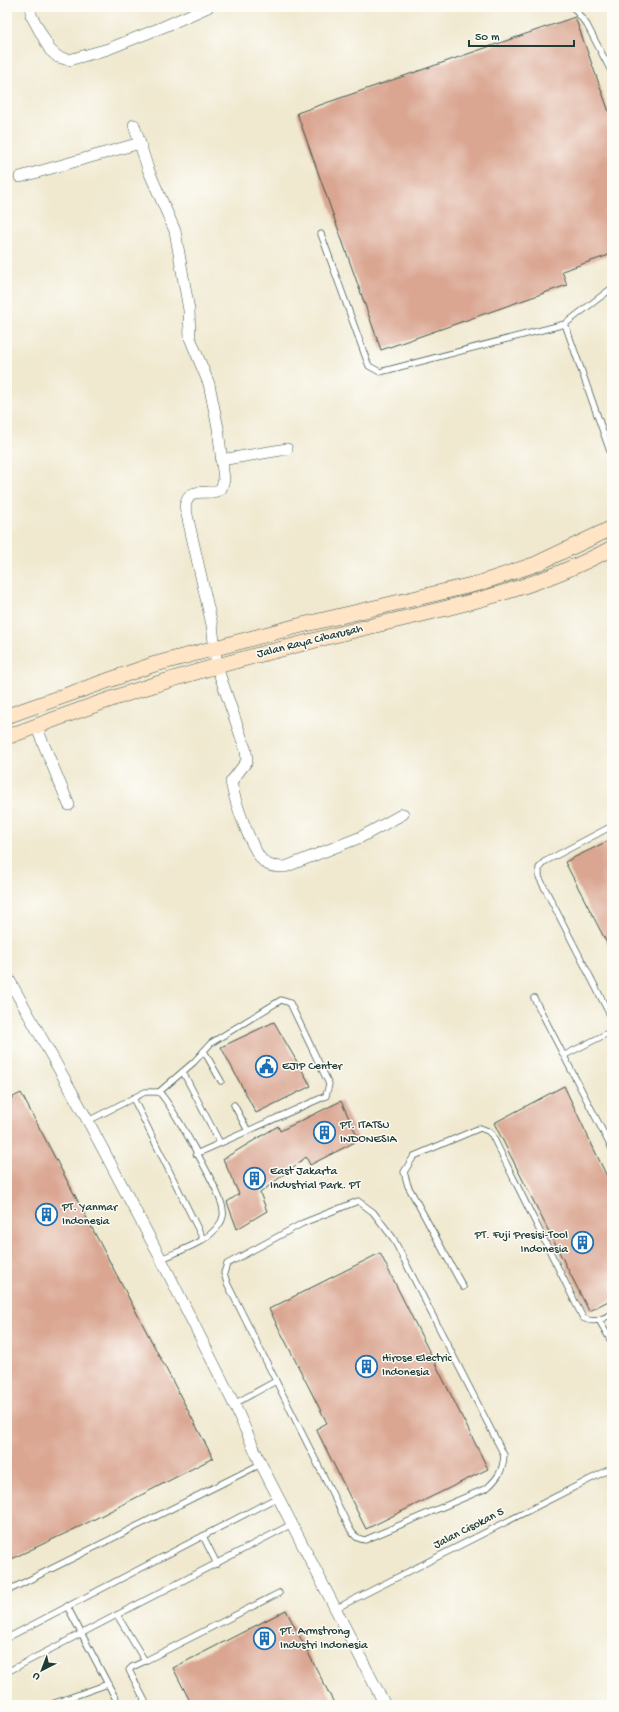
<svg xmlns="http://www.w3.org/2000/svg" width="619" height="1712" viewBox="0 0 619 1712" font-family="'Gochi Hand',sans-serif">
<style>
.building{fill:#daa692}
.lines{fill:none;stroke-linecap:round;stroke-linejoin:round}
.lane-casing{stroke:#3e574b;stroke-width:7}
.street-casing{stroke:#3e574b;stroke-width:12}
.secondary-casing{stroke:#3e574b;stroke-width:16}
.lane{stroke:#fff;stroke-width:5.5}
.street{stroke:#fff;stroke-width:11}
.secondary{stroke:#ffe4c6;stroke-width:15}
.labels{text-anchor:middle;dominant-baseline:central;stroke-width:3;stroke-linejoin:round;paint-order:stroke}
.street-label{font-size:12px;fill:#1f3d34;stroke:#fdfcf7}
.poi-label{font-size:12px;fill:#1f3d34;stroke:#fdfcf7;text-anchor:start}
</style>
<rect width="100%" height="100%" fill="#fdfcf7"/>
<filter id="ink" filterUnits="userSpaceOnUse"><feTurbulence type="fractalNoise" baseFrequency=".025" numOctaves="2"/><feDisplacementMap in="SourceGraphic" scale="8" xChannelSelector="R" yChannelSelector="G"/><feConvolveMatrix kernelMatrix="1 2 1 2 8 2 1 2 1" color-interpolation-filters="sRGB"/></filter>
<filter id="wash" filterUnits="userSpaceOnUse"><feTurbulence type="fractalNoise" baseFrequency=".012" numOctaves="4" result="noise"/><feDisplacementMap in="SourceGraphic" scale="16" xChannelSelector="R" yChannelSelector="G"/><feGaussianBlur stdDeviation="0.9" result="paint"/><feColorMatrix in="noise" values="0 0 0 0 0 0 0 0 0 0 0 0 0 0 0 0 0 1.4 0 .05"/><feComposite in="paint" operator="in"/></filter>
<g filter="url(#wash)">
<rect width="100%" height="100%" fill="#f0e9d0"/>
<g id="blocks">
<g class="building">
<polygon points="575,17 612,120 612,254 562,271 567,285 381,350 297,113"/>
<polygon points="612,839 612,953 565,862"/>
<polygon points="274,1022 311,1086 256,1113 221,1047"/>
<polygon points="564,1086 612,1187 612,1299 589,1311 494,1123"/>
<polygon points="21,1093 213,1458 83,1525 7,1561 7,1100"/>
<polygon points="341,1101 359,1140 310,1165 306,1157 260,1193 267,1211 237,1229 227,1202 239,1194 223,1159 278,1126 280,1131"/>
<polygon points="380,1253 488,1469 366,1529 316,1429 327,1423 269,1309"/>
<polygon points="286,1610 335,1705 192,1705 173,1668"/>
</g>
</g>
</g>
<g filter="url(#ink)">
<use href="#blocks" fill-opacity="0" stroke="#3e574b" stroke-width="1"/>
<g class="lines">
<defs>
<g id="lane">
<polyline points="573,7 587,25 611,71"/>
<polyline points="612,70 612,78"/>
<polyline points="321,234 367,361 369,366 380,372 565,324 612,288"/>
<polyline points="565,324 612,457"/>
<polyline points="612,826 544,862 539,868 539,877 612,1019"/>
<polyline points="534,998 612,1149"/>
<polyline points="204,1051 221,1081"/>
<polyline points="565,1055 612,1031"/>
<polyline points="183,1072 220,1143"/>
<polyline points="159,1092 194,1062 211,1043 281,1000 290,1003 329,1084 326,1096 196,1154"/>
<polyline points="133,1098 203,1239"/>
<polyline points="234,1105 248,1131"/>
<path d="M 88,1121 L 145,1092 L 159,1092 C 171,1104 222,1194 223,1210 C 224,1215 222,1221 219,1225 C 206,1243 181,1250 161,1259"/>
<path d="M 463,1287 L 408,1186 L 404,1172 L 414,1156 L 480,1128 L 488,1131 L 492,1135 L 583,1318 C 594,1324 602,1319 612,1314"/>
<polyline points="599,1320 612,1343"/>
<path d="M 234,1404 L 276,1381 L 350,1529 C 354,1536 357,1539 365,1540 L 487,1488 C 498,1478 503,1471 504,1455 L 393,1238 L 373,1212 L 358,1201 L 303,1223 L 227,1264 L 224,1273 L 227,1283 L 276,1381"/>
<polyline points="203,1536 217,1564"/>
<polyline points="7,1591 261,1464"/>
<polyline points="67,1606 119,1705"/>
<polyline points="335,1609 612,1468"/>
<polyline points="117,1615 145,1661 132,1667 129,1670 147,1705"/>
<polyline points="7,1638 278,1497"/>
<polyline points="145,1661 279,1593"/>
<polyline points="7,1672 292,1524"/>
<polyline points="49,1705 108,1684"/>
</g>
<g id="street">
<polyline points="31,7 31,15 50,50 58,57 69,60 108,49 163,27 208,7"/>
<path d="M 134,125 L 148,169 L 175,231 L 189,310 L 190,338 L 209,384 L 218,428 L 224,480 L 221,489 C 207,498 191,483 185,506 L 212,625 L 217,667 L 246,751 L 247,761 L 231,782 C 234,798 253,857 267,864 C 272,867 279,867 285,867 L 361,837 L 403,814"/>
<polyline points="20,177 140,143"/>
<polyline points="221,460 287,449"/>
<polyline points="36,726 69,805"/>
<polyline points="7,976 88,1121 161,1259 234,1404 261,1464 385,1705"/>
</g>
<g id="secondary">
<polyline points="7,716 152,665 298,626 480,583 536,564 612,528"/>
<path d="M 7,737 C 61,717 115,696 170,680 C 219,664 270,652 320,639 C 421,612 519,599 612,548"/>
</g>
</defs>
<use href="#lane" class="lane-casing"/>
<use href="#street" class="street-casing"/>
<use href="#secondary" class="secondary-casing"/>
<use href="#lane" class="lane"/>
<use href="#street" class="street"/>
<use href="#secondary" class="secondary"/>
</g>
</g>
<defs>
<symbol id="civic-ring" viewBox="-11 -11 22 22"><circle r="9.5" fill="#fdfcf7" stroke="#1f6fb2" stroke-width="1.5"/><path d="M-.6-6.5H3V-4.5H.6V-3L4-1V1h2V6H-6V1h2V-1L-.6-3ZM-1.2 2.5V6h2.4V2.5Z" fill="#1f6fb2"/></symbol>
<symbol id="building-ring" viewBox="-11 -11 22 22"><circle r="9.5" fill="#fdfcf7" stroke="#1f6fb2" stroke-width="1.5"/><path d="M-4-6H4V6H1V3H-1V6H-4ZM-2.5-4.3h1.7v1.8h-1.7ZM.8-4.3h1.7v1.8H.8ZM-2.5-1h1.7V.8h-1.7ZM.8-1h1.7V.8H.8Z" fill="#1f6fb2"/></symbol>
</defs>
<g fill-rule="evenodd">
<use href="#civic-ring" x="254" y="1054" width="25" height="25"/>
<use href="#building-ring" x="312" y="1120" width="25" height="25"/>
<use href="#building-ring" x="242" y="1166" width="25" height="25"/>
<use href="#building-ring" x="34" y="1202" width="25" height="25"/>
<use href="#building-ring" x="570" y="1230" width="25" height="25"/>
<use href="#building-ring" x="354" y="1354" width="25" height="25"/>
<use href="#building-ring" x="252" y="1626" width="25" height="25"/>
</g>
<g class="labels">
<g class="street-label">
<text transform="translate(310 642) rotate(-14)">Jalan Raya Cibarusah</text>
<text transform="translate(469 1529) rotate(-27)">Jalan Cisokan 5</text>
</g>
<g class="poi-label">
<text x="282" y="1067">EJIP Center</text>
<text x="340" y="1126">PT. ITATSU<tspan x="340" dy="14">INDONESIA</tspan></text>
<text x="270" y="1172">East Jakarta<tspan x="270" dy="14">Industrial Park. PT</tspan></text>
<text x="62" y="1208">PT. Yanmar<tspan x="62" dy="14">Indonesia</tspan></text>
<text x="568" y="1236" text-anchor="end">PT. Fuji Presisi-Tool<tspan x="568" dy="14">Indonesia</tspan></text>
<text x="382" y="1359">Hirose Electric<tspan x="382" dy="14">Indonesia</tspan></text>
<text x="280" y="1632">PT. Armstrong<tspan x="280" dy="14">Industri Indonesia</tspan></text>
</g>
</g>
<rect width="619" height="1712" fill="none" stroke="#fdfcf7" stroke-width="24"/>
<g transform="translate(42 1670) rotate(222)" stroke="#fdfcf7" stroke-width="3" paint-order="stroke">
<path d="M0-3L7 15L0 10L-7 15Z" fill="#1f3d34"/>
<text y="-6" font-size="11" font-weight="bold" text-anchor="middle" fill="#1f3d34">U</text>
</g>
<path d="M469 40v6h105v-6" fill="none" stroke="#1f3d34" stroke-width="2"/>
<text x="475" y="40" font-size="12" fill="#1f3d34" stroke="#fdfcf7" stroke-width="3" paint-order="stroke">50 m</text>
</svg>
